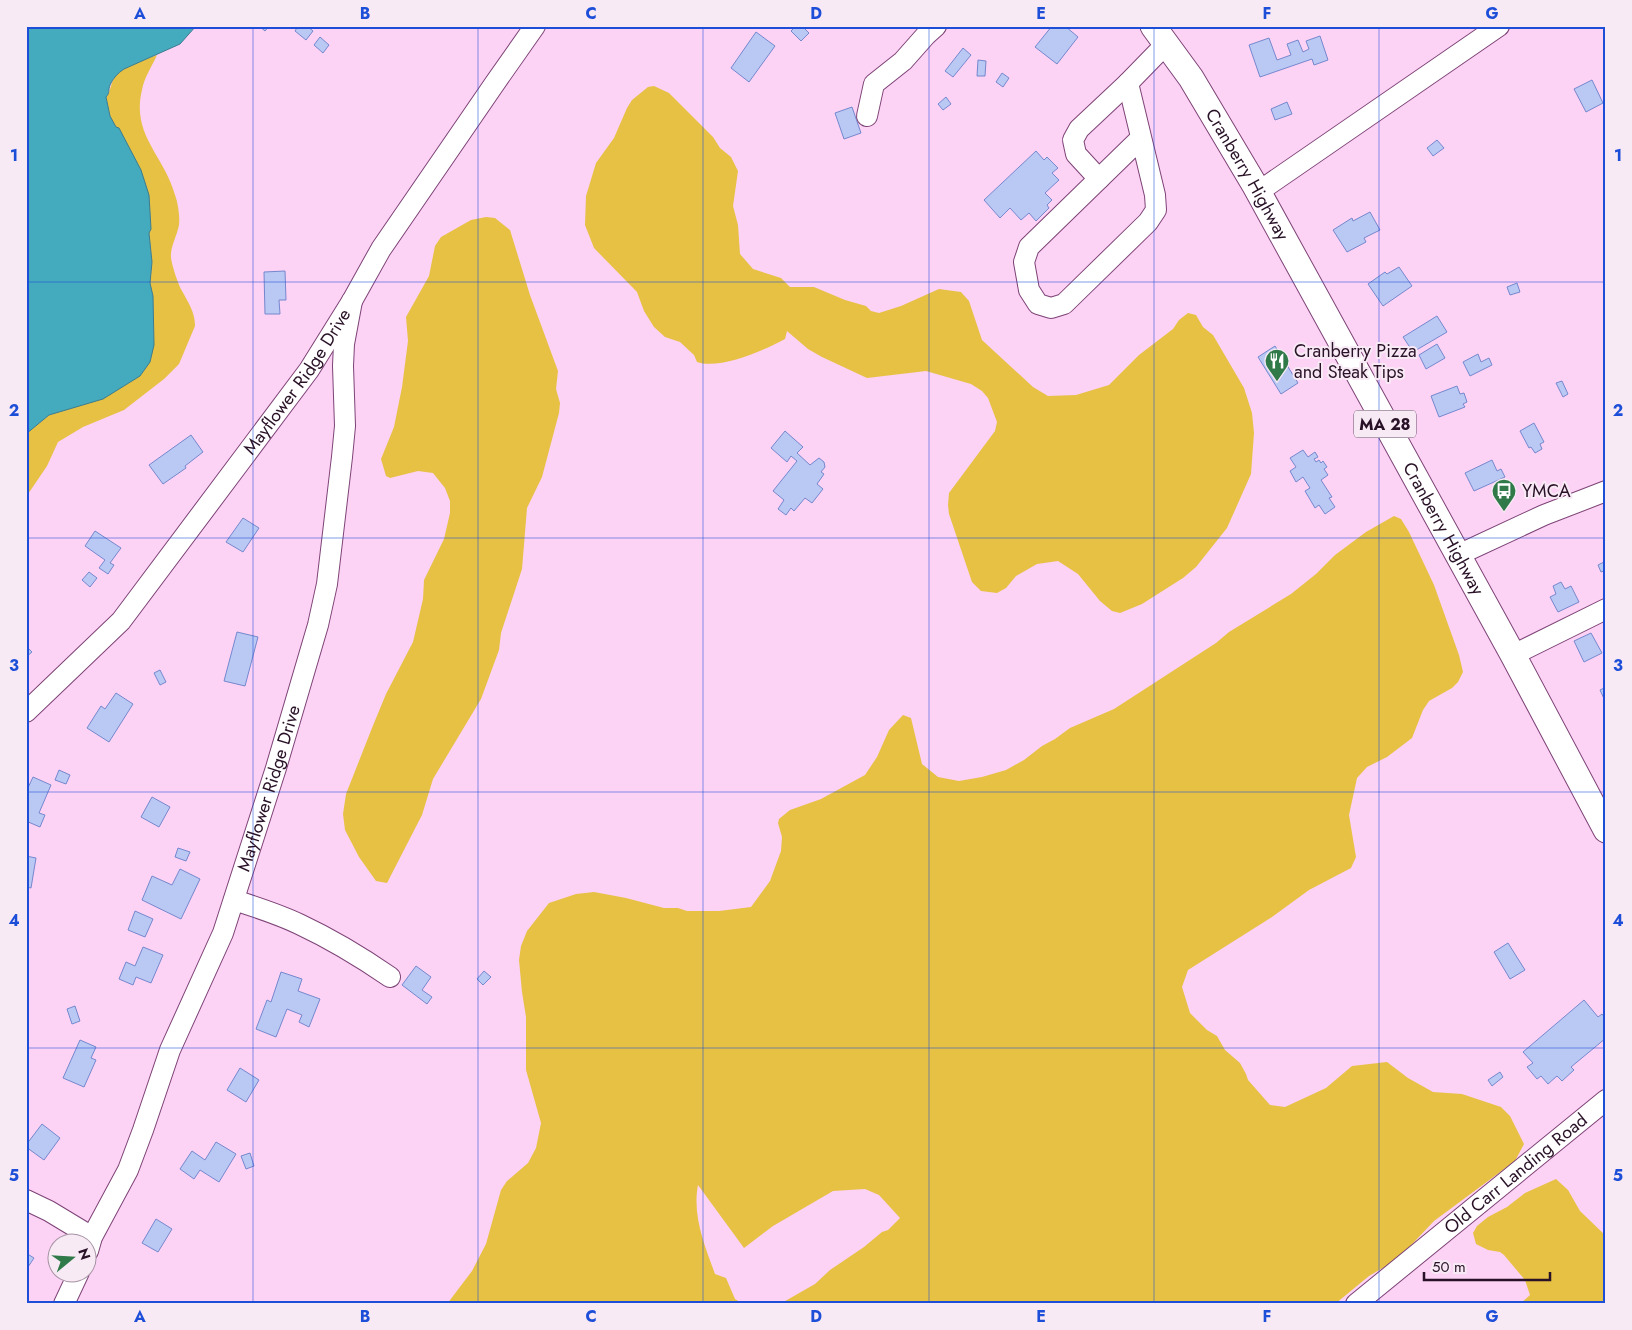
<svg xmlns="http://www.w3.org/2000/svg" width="1632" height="1330" viewBox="0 0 1632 1330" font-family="Jost,sans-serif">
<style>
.green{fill:#e7c144}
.water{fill:#44aabd;stroke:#3c7c90}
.building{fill:#bac8f4;stroke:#7588cd}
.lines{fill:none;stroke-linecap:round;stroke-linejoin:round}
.minor-casing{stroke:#7d4376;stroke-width:22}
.major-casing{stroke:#7d4376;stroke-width:27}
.minor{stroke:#fff;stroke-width:20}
.major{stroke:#fff;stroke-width:25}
.grid{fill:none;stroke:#1d4ed8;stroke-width:1;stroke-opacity:0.55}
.labels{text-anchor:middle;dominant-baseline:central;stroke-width:4;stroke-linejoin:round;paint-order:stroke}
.shield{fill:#f8eaf5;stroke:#675265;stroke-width:1}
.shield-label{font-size:16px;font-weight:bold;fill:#291127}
.street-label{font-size:18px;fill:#291127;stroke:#f8eaf5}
.poi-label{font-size:18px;fill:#291127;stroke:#f8eaf5;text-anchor:start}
.neatline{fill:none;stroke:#1d4ed8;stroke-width:2}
.grid-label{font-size:16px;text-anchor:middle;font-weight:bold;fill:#1d4ed8}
</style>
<rect width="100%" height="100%" fill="#fcd2f5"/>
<g class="green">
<path d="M 157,55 C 152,66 144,78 142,90 C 131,135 164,155 175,195 C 178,203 180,217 179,225 C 177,236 170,247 171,258 C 172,266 178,284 182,291 C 188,302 195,312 195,326 L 179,364 L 164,379 L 124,410 L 83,427 L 58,442 L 47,466 L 26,497 L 26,434 L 49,415 L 72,408 L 154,345 L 153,296 L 150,283 L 152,262 L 149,233 L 116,128 L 110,116 L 106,97 C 111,92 110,83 116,75 C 125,64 145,60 157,55 Z"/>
<path d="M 654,86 L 669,93 L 713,137 L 720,148 L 731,157 L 738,171 L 733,206 L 738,225 L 740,254 L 753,269 L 781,278 L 790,287 L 814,287 L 845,300 L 866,306 L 871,311 L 879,313 L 901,306 L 939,289 L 961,292 L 969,301 L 982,340 L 1033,387 L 1048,396 L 1076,395 L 1109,385 L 1139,355 L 1173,329 L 1179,320 L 1188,313 L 1196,315 L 1203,327 L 1213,335 L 1244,388 L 1252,413 L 1254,433 L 1251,474 L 1227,528 L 1196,567 L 1183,578 L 1142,604 L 1120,613 L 1112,611 L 1100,601 L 1078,574 L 1058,561 L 1037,564 L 1016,576 L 1006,588 L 997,593 L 981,591 L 972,582 L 949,514 L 948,505 L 949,493 L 995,431 L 997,422 L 988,398 L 982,391 L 971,384 L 926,371 L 867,378 L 822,357 L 808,349 L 787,331 L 785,339 C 765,350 719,370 697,362 L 694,355 L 680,342 L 665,337 L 654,327 L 644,311 L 637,292 L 594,248 L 585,225 L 586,196 L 596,163 L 614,138 L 627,108 L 632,100 L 648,87 Z"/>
<polygon points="486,217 495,218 510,230 530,295 558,371 556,389 560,403 559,413 542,477 527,508 522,569 501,633 499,650 481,699 433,779 422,815 387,883 376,881 359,857 345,830 343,814 346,794 372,728 386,694 413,642 423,599 424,580 444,539 450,513 450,501 445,488 433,473 418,471 390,478 386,476 381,459 394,427 402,387 408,341 406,317 429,276 435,246 441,237 471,220"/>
<path d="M 1394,516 L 1401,519 L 1409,532 L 1434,585 L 1459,655 L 1463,672 L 1458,682 L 1452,688 L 1429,701 L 1423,710 L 1412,738 L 1387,757 L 1367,767 L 1357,778 L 1349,815 L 1356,857 L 1351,868 L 1309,890 L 1272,917 L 1188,970 L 1182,987 L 1190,1013 L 1207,1030 L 1217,1036 L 1225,1050 L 1240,1063 L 1246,1074 L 1248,1080 L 1270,1105 L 1285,1107 L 1326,1088 L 1352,1066 L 1387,1062 L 1408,1078 L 1433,1092 L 1462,1094 L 1501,1107 L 1510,1116 L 1524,1144 L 1515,1161 L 1434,1221 L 1398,1259 L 1369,1276 L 1335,1304 L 780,1304 L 815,1284 L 830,1270 L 864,1247 L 882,1232 L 888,1230 L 900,1218 L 879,1195 L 865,1189 L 833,1191 L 773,1226 L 744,1248 L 698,1185 C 692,1216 705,1246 715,1274 L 726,1278 L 735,1299 L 743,1304 L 447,1304 L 472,1271 L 486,1244 L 501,1190 L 507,1181 L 528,1163 L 536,1148 L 541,1123 L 526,1070 L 526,1017 L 522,992 L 519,960 L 521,946 L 527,931 L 549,903 L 576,894 L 594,892 L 626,898 L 664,908 L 678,908 L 687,911 L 719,911 L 751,907 L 770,881 L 781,851 L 782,837 L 778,823 L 779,819 L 790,810 L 821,799 L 865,775 L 877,757 L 889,730 L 903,715 L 911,718 L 922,764 L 938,777 L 959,781 L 982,777 L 1006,770 L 1024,760 L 1042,746 L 1055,739 L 1070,728 L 1114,709 L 1216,643 L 1229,632 L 1291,594 L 1316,574 L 1335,555 L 1366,532 Z"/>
<polygon points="1556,1179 1568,1190 1580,1211 1606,1236 1606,1304 1520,1304 1530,1295 1525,1280 1504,1255 1500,1252 1488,1250 1476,1244 1473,1233 1477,1226 1488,1217 1507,1207 1525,1193"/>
</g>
<path class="water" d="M 26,26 L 196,26 L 180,44 L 124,69 C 118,73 113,78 110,85 C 108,90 110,93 106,97 L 110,116 L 116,127 L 119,128 L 141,170 L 149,195 L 151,229 L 149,233 L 152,262 L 150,283 L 153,296 L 154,345 L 150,362 L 140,376 L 103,399 L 49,415 L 26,434 Z"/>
<g class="building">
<polygon points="259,26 269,26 265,31"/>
<polygon points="298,26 307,26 313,31 306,40 295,31"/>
<polygon points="796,26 802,26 809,33 801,41 791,31"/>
<polygon points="1052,26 1065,26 1078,37 1057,64 1035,47"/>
<polygon points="756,32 775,46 749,82 731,68"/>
<polygon points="1320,36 1328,60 1314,65 1312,59 1260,77 1249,45 1269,38 1277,60 1291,55 1287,44 1298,40 1303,52 1309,49 1306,41"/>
<polygon points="320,37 329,45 323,53 314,45"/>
<polygon points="963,48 971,55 953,77 945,71"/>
<polygon points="978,60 986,61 985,76 977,76"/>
<polygon points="1002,73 1009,78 1003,87 996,82"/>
<polygon points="1592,80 1603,103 1586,112 1574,89"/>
<polygon points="946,97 951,104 943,110 938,104"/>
<polygon points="1287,102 1292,114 1275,120 1271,109"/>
<polygon points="852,107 861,133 844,139 835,113"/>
<polygon points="1437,140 1444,148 1433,156 1427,148"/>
<polygon points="1036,151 1044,160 1047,157 1058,168 1052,173 1059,180 1045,193 1052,200 1047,205 1049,208 1036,221 1029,213 1021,220 1010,208 1000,218 984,200"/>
<polygon points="1370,212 1380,230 1364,238 1366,242 1347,252 1333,230 1352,218 1353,221"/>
<polygon points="1399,267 1412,286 1383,306 1368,284 1385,272 1387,274"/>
<polygon points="285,271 286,300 279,300 280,314 265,314 264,272"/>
<polygon points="1517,283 1520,292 1510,295 1507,287"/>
<polygon points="1437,316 1447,332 1413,352 1403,337"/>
<polygon points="1437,344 1445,358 1426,369 1419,355"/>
<polygon points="1275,346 1298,383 1281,394 1258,357"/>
<polygon points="1478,354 1481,362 1489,358 1492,365 1470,376 1463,362"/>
<polygon points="1562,381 1568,394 1563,397 1556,383"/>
<polygon points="1457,386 1460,394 1464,393 1467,402 1463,404 1465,407 1439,417 1431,396"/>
<polygon points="1534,423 1544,442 1540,444 1542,449 1535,453 1531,447 1529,448 1520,431"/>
<polygon points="785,431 803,447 797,453 810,465 819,458 824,462 825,467 821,472 824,474 817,484 823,489 812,503 805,498 794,511 791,508 786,515 778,509 784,500 773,491 797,461 791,456 787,462 771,448"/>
<polygon points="191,435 203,452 185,466 186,468 163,484 149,465"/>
<polygon points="1303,450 1308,457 1315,452 1318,457 1314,459 1316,462 1319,460 1321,463 1323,461 1327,467 1324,469 1328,475 1321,480 1332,497 1329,498 1335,507 1325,514 1319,505 1315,508 1305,491 1310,488 1303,477 1296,482 1290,471 1296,467 1290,458"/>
<polygon points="1492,460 1497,471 1501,469 1505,477 1474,491 1465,473"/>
<polygon points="243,518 259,528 243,552 226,542"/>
<polygon points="95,531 121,548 110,563 114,565 108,574 99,568 105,560 85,546"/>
<polygon points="1606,561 1606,570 1601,572 1598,565"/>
<polygon points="89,572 97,578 90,587 82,580"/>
<polygon points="1561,582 1565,589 1571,586 1579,602 1558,612 1550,597 1556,594 1553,586"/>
<polygon points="237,632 258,637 245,686 224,681"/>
<polygon points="1591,633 1602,653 1584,662 1574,641"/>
<polygon points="26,646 32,652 26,657"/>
<polygon points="160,670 166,682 160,685 154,673"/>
<polygon points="1606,687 1606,703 1600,690"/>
<polygon points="116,693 133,704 109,742 87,728 101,706 105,709"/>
<polygon points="59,770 70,775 66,784 55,780"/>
<polygon points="33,777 51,785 39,813 45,815 40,827 26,821 26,812 28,807 26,806 26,792"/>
<polygon points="152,797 170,807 159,827 141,817"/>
<polygon points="178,848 190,852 186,861 175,857"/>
<polygon points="26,856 36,858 31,888 26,887"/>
<polygon points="180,869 200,879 181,919 142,900 152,876 172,885"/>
<polygon points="135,911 153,919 145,937 128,930"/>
<polygon points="1508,943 1525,970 1510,979 1494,952"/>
<polygon points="143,947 163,955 151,983 136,977 133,985 119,979 126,962 135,966"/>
<polygon points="416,966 431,977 422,990 432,997 427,1004 402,985"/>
<polygon points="484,971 491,977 483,985 477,979"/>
<polygon points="281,972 302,979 298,991 320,999 309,1027 299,1022 302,1015 287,1009 276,1037 256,1029 267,1000 271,1002"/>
<polygon points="1584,1000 1598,1017 1602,1014 1606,1019 1606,1038 1571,1067 1574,1070 1562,1081 1557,1076 1548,1084 1541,1076 1537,1079 1527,1067 1533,1063 1523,1052"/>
<polygon points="75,1006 80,1021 72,1024 67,1009"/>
<polygon points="80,1040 96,1047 91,1058 96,1060 84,1087 63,1078"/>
<polygon points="240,1068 259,1080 246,1102 227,1090"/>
<polygon points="1500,1072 1503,1077 1492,1086 1488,1080"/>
<polygon points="42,1124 60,1138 44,1160 26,1147 26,1145"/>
<polygon points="216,1142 236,1154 219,1182 200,1170 194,1179 180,1169 192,1151 205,1160"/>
<polygon points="250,1153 254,1166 246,1169 241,1156"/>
<polygon points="156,1219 172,1229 158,1252 142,1243"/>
<polygon points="26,1253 34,1258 26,1270"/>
</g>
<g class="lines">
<defs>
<g id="minor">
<polyline points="867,116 874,84 903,61 926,35 936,26"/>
<polyline points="1141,138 1029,247 1024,262 1029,290 1038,304 1051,308 1064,304 1148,222 1156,210 1155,195 1128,83 1166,44"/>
<polyline points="1099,179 1076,154 1073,140 1079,129 1128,83"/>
<polyline points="1258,192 1499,26"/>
<polyline points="1458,555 1544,515 1606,491"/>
<polyline points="1513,655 1606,609"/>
<path id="s1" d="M 26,712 L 121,621 L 309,370 L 352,301 L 381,249 L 495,83 L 535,26"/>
<path d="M 234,900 C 256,907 278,914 299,924 C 331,939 361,957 390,977"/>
<polyline points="26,1200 49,1211 92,1237"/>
<path id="s2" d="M 88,1251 L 92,1237 L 128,1170 L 143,1130 L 170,1050 L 223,933 L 276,768 L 318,625 L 327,584 L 342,457 L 345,426 L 343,366 L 344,344 L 352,301"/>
<polyline points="64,1304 79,1272"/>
<path id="s3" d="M 1356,1304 L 1606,1100"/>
</g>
<g id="major">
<path id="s4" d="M 1153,26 L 1191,78 L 1254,184 L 1513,655 L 1606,830"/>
</g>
</defs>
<use href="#minor" class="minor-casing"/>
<use href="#major" class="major-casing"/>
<use href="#minor" class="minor"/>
<use href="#major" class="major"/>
</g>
<path class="grid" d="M 253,26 L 253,1304M 478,26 L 478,1304M 703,26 L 703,1304M 929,26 L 929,1304M 1154,26 L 1154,1304M 1379,26 L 1379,1304M 26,282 L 1606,282M 26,538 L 1606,538M 26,792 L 1606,792M 26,1048 L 1606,1048"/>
<defs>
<symbol id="restaurant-pin" viewBox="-11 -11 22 30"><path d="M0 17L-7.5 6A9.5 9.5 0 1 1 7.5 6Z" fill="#2f7a48" stroke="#f8eaf5"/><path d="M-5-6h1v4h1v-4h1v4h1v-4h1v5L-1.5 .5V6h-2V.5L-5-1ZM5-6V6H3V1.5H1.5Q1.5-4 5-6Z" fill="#fff"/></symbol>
<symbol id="bus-pin" viewBox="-11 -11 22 30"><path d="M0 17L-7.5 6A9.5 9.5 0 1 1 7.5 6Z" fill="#2f7a48" stroke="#f8eaf5"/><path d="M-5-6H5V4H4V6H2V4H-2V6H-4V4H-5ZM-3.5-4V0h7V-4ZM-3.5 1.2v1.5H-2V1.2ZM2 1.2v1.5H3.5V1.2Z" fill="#fff"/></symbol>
</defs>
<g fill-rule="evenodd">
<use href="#restaurant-pin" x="1263" y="347" width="28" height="38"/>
<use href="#bus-pin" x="1490" y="477" width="28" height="38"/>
</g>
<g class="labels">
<rect class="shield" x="1354" y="410.5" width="62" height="27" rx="4"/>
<g class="shield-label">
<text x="1385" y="424">MA 28</text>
</g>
<g class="street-label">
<text stroke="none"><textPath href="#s4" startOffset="176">Cranberry Highway</textPath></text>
<text stroke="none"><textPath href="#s1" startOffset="429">Mayflower Ridge Drive</textPath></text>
<text stroke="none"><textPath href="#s4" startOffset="581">Cranberry Highway</textPath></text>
<text stroke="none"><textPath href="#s2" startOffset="498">Mayflower Ridge Drive</textPath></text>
<text stroke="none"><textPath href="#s3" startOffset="206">Old Carr Landing Road</textPath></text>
</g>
<g class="poi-label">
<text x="1294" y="351">Cranberry Pizza<tspan x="1294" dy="21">and Steak Tips</tspan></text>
<text x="1522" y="491">YMCA</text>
</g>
</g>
<rect width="1632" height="1330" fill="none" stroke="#f8eaf5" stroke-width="55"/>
<g transform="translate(72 1258) rotate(72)"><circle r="24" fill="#f8eaf5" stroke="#a593a3"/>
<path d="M0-4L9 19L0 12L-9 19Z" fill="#2f7a48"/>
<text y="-8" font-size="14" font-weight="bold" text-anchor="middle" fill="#291127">N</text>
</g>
<path d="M1424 1272v8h126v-8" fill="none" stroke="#291127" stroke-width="2.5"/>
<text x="1432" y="1272" font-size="15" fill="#291127" stroke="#f8eaf5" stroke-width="4" paint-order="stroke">50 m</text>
<rect x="28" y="28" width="1576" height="1274" class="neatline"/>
<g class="grid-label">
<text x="140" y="19">A</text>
<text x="365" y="19">B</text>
<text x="591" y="19">C</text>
<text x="816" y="19">D</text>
<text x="1041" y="19">E</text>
<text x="1267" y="19">F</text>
<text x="1492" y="19">G</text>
<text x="14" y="161">1</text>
<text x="1618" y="161">1</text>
<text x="14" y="416">2</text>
<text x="1618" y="416">2</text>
<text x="14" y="671">3</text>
<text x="1618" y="671">3</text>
<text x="14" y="926">4</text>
<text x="1618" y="926">4</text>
<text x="14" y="1181">5</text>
<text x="1618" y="1181">5</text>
<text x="140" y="1322">A</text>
<text x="365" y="1322">B</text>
<text x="591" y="1322">C</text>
<text x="816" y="1322">D</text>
<text x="1041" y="1322">E</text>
<text x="1267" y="1322">F</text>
<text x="1492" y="1322">G</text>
</g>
</svg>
